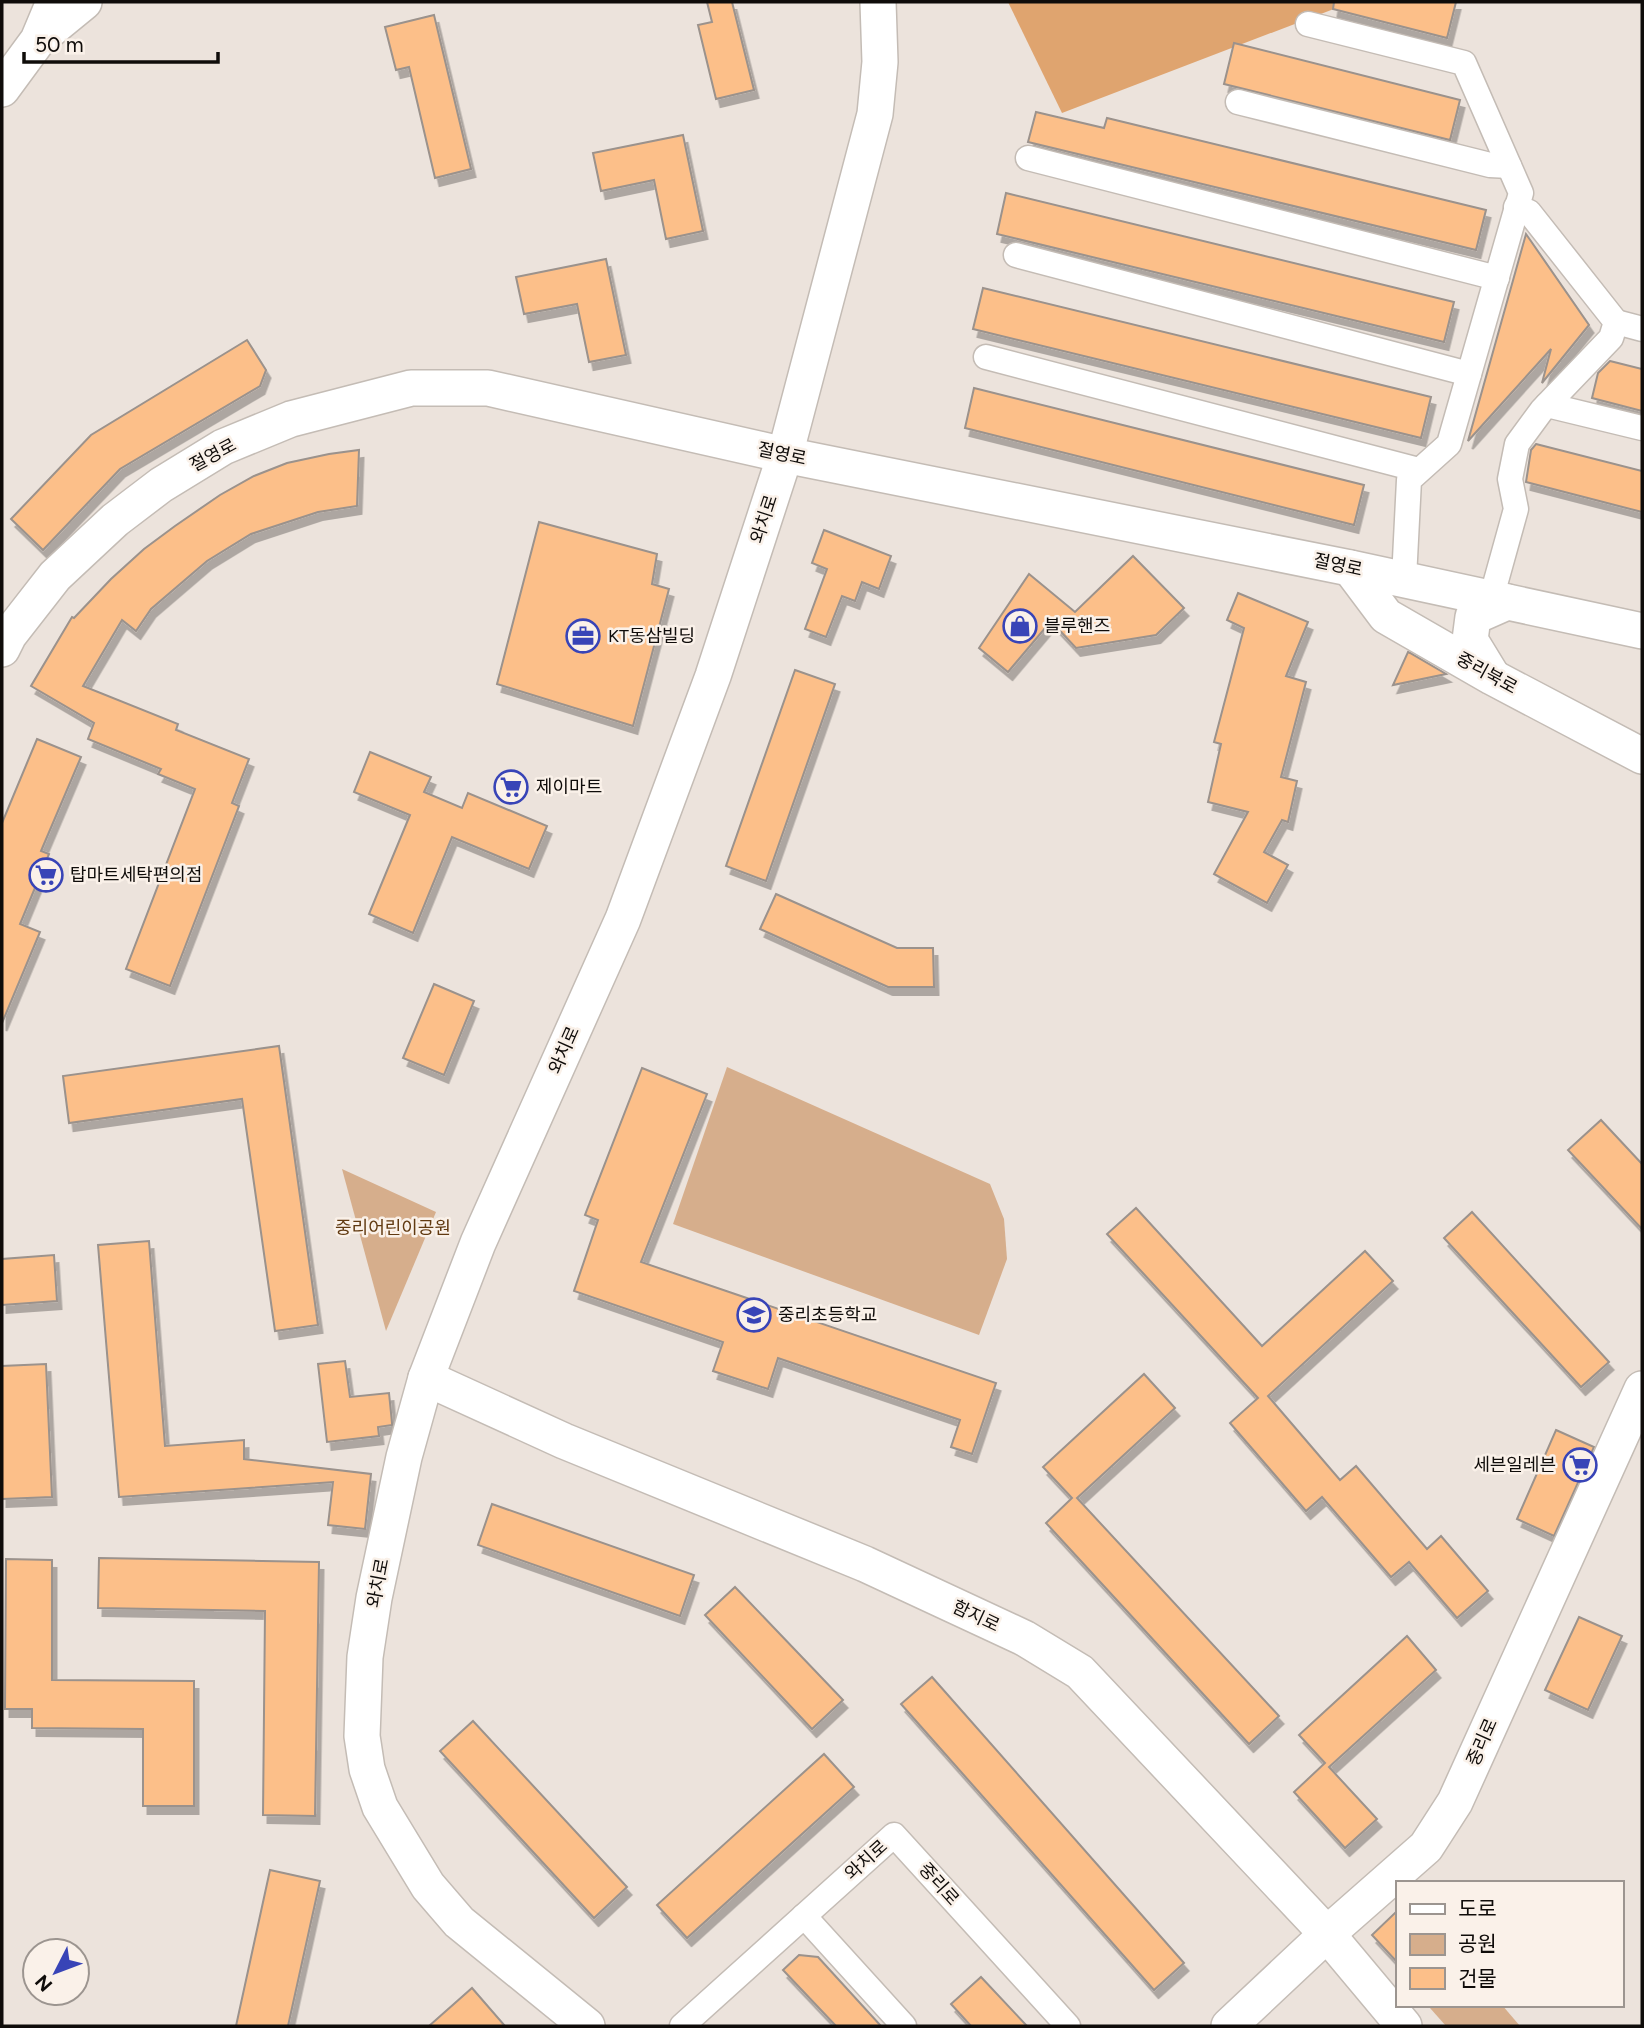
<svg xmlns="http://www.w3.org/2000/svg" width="1644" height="2028" viewBox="0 0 1644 2028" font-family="Figtree,'Noto Sans KR',sans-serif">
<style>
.green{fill:#d6ae8c}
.forest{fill:#dfa46f}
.building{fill:#fcbf89;stroke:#9b928c;stroke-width:2;filter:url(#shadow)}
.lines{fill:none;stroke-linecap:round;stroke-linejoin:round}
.street-casing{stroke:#c4bcb5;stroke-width:27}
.secondary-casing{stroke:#c4bcb5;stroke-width:38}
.street{stroke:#fff;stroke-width:24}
.secondary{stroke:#fff;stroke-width:35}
.labels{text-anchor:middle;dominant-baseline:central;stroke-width:5;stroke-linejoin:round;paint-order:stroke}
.street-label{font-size:18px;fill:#0f0c0a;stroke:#faf1e9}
.poi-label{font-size:18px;fill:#0f0c0a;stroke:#faf1e9;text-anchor:start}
.park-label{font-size:18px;fill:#613a11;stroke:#faf1e9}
</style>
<defs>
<filter id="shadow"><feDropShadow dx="4.5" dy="8" stdDeviation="0" flood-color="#0004"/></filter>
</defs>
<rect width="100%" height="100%" fill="#ece3dc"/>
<g class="green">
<polygon points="727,1067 990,1184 1004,1219 1007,1259 979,1335 673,1224"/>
<polygon points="342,1169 436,1212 386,1331"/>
<polygon points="1433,2005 1502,2005 1520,2026 1446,2026 1430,2008"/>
</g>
<polygon class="forest" points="1008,2 1352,2 1062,113"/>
<g class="building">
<polygon points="707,2 732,2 754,90 716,99 698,25 712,22"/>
<polygon points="1334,2 1456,2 1447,38 1333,9"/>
<polygon points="434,15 471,169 435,178 409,67 396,70 385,27"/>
<polygon points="1234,43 1460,100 1450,140 1224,84"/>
<polygon points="1036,112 1104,128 1107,118 1486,210 1476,250 1028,142"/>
<polygon points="683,135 703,231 666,239 654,180 601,191 593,153"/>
<polygon points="1006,193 1454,302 1444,342 997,234"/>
<polygon points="1526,234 1589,325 1542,383 1551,349 1468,441"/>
<polygon points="606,259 626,355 589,362 577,304 524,314 516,277"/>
<polygon points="983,288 1431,397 1421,438 973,329"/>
<polygon points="247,340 266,370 260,386 120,469 43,550 11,519 91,435"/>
<polygon points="1610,361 1642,369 1642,411 1592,398 1598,373"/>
<polygon points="974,388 1364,485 1354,525 965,428"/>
<polygon points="1536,444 1642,471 1642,512 1526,482 1531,450"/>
<polygon points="359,450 357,506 318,512 251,534 207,561 151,609 136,631 122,620 83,686 178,724 176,730 249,759 232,803 239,806 170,986 126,969 195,789 158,774 161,769 88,739 94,723 31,686 72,617 74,618 111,579 144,549 175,526 220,495 254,476 287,463 329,454"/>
<polygon points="539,522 657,554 652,584 669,589 633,726 497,684"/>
<polygon points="824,530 891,556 879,589 862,582 855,601 842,596 826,637 805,629 827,569 812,563"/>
<polygon points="1133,556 1184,608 1156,635 1076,648 1051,621 1008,672 979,648 1029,574 1075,612"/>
<polygon points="1238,593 1308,622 1286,676 1306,682 1281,777 1297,781 1288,822 1282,820 1264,852 1288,865 1267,903 1214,874 1248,812 1208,802 1221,744 1214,742 1244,628 1227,620"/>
<polygon points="1408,652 1410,653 1446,674 1393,685"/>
<polygon points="795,670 835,684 766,881 726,866"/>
<polygon points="37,739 81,757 41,851 49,854 20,924 40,932 2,1023 2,823"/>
<polygon points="370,752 431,777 424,792 462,808 468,793 547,826 529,869 452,837 413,933 369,914 410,815 354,792"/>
<polygon points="776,894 897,948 933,948 934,987 888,987 760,929"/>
<polygon points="434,984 474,1001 444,1075 403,1058"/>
<polygon points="279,1046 318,1325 275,1331 242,1099 69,1123 63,1076"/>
<polygon points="642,1068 707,1094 641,1262 996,1383 972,1454 951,1447 960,1420 778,1358 768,1389 713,1371 723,1342 574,1291 598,1220 585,1215"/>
<polygon points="1601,1120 1642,1164 1642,1229 1568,1150"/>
<polygon points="1136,1208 1262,1346 1365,1251 1393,1281 1268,1396 1340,1480 1356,1466 1427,1549 1441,1536 1488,1591 1457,1618 1409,1562 1391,1577 1322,1497 1306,1511 1230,1423 1258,1398 1107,1234"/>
<polygon points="1472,1212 1609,1362 1581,1387 1444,1238"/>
<polygon points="149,1241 165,1446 244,1440 244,1459 371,1474 365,1529 328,1525 333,1482 119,1497 98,1245"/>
<polygon points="54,1255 57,1301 2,1305 2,1259"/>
<polygon points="345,1361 350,1397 389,1393 392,1423 392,1425 378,1427 379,1436 327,1442 318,1364"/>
<polygon points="46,1364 52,1497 2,1499 2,1366"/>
<polygon points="1144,1374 1175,1408 1077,1498 1279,1716 1249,1744 1046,1523 1072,1498 1043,1467"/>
<polygon points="1556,1430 1594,1447 1554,1536 1517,1519"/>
<polygon points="492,1504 694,1575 680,1616 478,1545"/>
<polygon points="99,1558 319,1562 315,1816 263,1815 265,1611 98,1608"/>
<polygon points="6,1559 52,1560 52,1680 194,1681 194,1806 143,1806 143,1729 32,1728 32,1709 5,1709"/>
<polygon points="735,1587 843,1700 812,1729 705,1615"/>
<polygon points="1579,1617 1622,1636 1588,1710 1545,1690"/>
<polygon points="1407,1636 1436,1670 1329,1767 1377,1819 1345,1848 1294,1792 1325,1763 1299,1735"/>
<polygon points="932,1677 1184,1963 1154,1990 901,1704"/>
<polygon points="473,1721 627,1887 594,1918 440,1751"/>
<polygon points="824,1754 854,1787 687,1938 657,1905"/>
<polygon points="270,1870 320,1881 288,2026 236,2026"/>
<polygon points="1397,1911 1397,1962 1372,1935"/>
<polygon points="799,1955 818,1957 881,2026 836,2026 783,1970"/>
<polygon points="981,1977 1027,2026 971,2026 951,2004"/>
<polygon points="472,1988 505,2026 429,2026"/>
</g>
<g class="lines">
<defs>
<g id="street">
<polyline points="1308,24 1464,63 1521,193 1449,444 1409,480 1404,579"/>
<polyline points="1238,102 1490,165 1509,166"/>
<polyline points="1028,158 1497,278"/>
<polyline points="1016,255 1469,374"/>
<polyline points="1616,322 1642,329"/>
<polyline points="986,357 1419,470"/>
<polyline points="1547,405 1642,428"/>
<polyline points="1491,599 1516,509 1510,479 1517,444 1542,410 1611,338 1616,322 1529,212 1516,207"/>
<polyline points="804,1916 904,2026"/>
<polyline points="682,2026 894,1835 1068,2026"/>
</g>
<g id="secondary">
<polyline points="40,38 84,2"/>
<polyline points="2,89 38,40 54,2"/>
<polyline points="1350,568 1386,616 1492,677 1642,756"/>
<polyline points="2,649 9,635 55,576 115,520 161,485 223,447 291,419 411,388 488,388 785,455 1350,568 1642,631"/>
<polyline points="1492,676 1470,640 1473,617 1507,602"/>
<polyline points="426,1378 564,1441 865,1564 1024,1638 1080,1672 1327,1934 1404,2026"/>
<polyline points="587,2026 459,1922 428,1886 380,1807 367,1769 362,1736 365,1657 374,1598 404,1457 426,1378 478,1243 623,919 713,676 785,455 875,114 880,62 878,2"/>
<polyline points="1229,2026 1327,1934 1426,1847 1455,1802 1642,1389"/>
</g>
</defs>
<use href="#street" class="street-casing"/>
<use href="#secondary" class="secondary-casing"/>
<use href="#street" class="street"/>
<use href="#secondary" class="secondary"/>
</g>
<defs>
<symbol id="shop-ring" viewBox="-11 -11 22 22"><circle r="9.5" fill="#faf1e9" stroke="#3844b7" stroke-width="1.5"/><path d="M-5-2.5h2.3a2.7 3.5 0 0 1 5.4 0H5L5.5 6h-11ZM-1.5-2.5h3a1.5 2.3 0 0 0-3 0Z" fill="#3844b7"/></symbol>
<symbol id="office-ring" viewBox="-11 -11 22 22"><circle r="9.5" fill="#faf1e9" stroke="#3844b7" stroke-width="1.5"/><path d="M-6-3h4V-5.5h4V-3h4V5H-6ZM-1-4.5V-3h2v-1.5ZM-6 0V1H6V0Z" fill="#3844b7"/></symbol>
<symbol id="supermarket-ring" viewBox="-11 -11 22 22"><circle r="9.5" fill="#faf1e9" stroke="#3844b7" stroke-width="1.5"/><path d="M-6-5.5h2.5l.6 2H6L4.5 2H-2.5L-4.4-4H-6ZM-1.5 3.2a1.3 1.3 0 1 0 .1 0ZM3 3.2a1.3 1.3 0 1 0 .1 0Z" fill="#3844b7"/></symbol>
<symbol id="school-ring" viewBox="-11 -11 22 22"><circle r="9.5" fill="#faf1e9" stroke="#3844b7" stroke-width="1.5"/><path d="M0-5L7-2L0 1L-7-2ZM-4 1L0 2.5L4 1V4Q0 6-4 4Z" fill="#3844b7"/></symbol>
</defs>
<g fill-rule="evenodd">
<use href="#shop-ring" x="1001" y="607" width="38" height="38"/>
<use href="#office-ring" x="564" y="617" width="38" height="38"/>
<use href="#supermarket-ring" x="492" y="768" width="38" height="38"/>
<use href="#supermarket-ring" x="27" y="856" width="38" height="38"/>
<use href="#school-ring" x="735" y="1296" width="38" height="38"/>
<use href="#supermarket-ring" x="1561" y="1446" width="38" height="38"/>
</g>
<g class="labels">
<g class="street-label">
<text transform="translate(782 454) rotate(12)">절영로</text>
<text transform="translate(213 455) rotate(-28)">절영로</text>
<text transform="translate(764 519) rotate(-72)">와치로</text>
<text transform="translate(1338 565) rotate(12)">절영로</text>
<text transform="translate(1487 673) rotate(29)">중리북로</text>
<text transform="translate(564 1050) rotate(-66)">와치로</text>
<text transform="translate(378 1583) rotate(-79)">와치로</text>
<text transform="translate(976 1616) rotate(25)">함지로</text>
<text transform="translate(1482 1742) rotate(-66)">중리로</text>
<text transform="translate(866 1860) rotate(-42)">와치로</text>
<text transform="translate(939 1884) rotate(48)">중리로</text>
</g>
<g class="poi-label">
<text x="1044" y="626">블루핸즈</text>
<text x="608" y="636">KT동삼빌딩</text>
<text x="536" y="787">제이마트</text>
<text x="70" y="875">탑마트세탁편의점</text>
<text x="778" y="1315">중리초등학교</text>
<text x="1556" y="1465" text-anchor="end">세븐일레븐</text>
</g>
<g class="park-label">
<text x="393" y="1228">중리어린이공원</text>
</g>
</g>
<rect width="1644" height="2028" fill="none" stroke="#0f0c0a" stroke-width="7"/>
<rect x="1396" y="1881" width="228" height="126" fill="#faf1e9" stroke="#9c9590" stroke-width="2"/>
<rect x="1410" y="1904" width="35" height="10" fill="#ffffff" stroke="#9c9590" stroke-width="2"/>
<text x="1458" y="1916" font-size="21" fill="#0f0c0a">도로</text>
<rect x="1410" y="1934" width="35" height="21" fill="#d6ae8c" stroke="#9c9590" stroke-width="2"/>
<text x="1458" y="1951" font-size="21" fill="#0f0c0a">공원</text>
<rect x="1410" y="1968" width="35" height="21" fill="#fcbf89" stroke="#9c9590" stroke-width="2"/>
<text x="1458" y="1986" font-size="21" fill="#0f0c0a">건물</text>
<g transform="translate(56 1972) rotate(228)"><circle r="33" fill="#faf1e9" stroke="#9c9590" stroke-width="2"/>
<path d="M0-5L12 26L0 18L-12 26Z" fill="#3844b7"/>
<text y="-10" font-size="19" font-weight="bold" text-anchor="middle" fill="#0f0c0a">N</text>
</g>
<path d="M24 52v10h194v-10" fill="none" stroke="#0f0c0a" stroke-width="3.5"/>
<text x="35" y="52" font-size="21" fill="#0f0c0a" stroke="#faf1e9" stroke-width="5" paint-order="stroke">50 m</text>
</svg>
